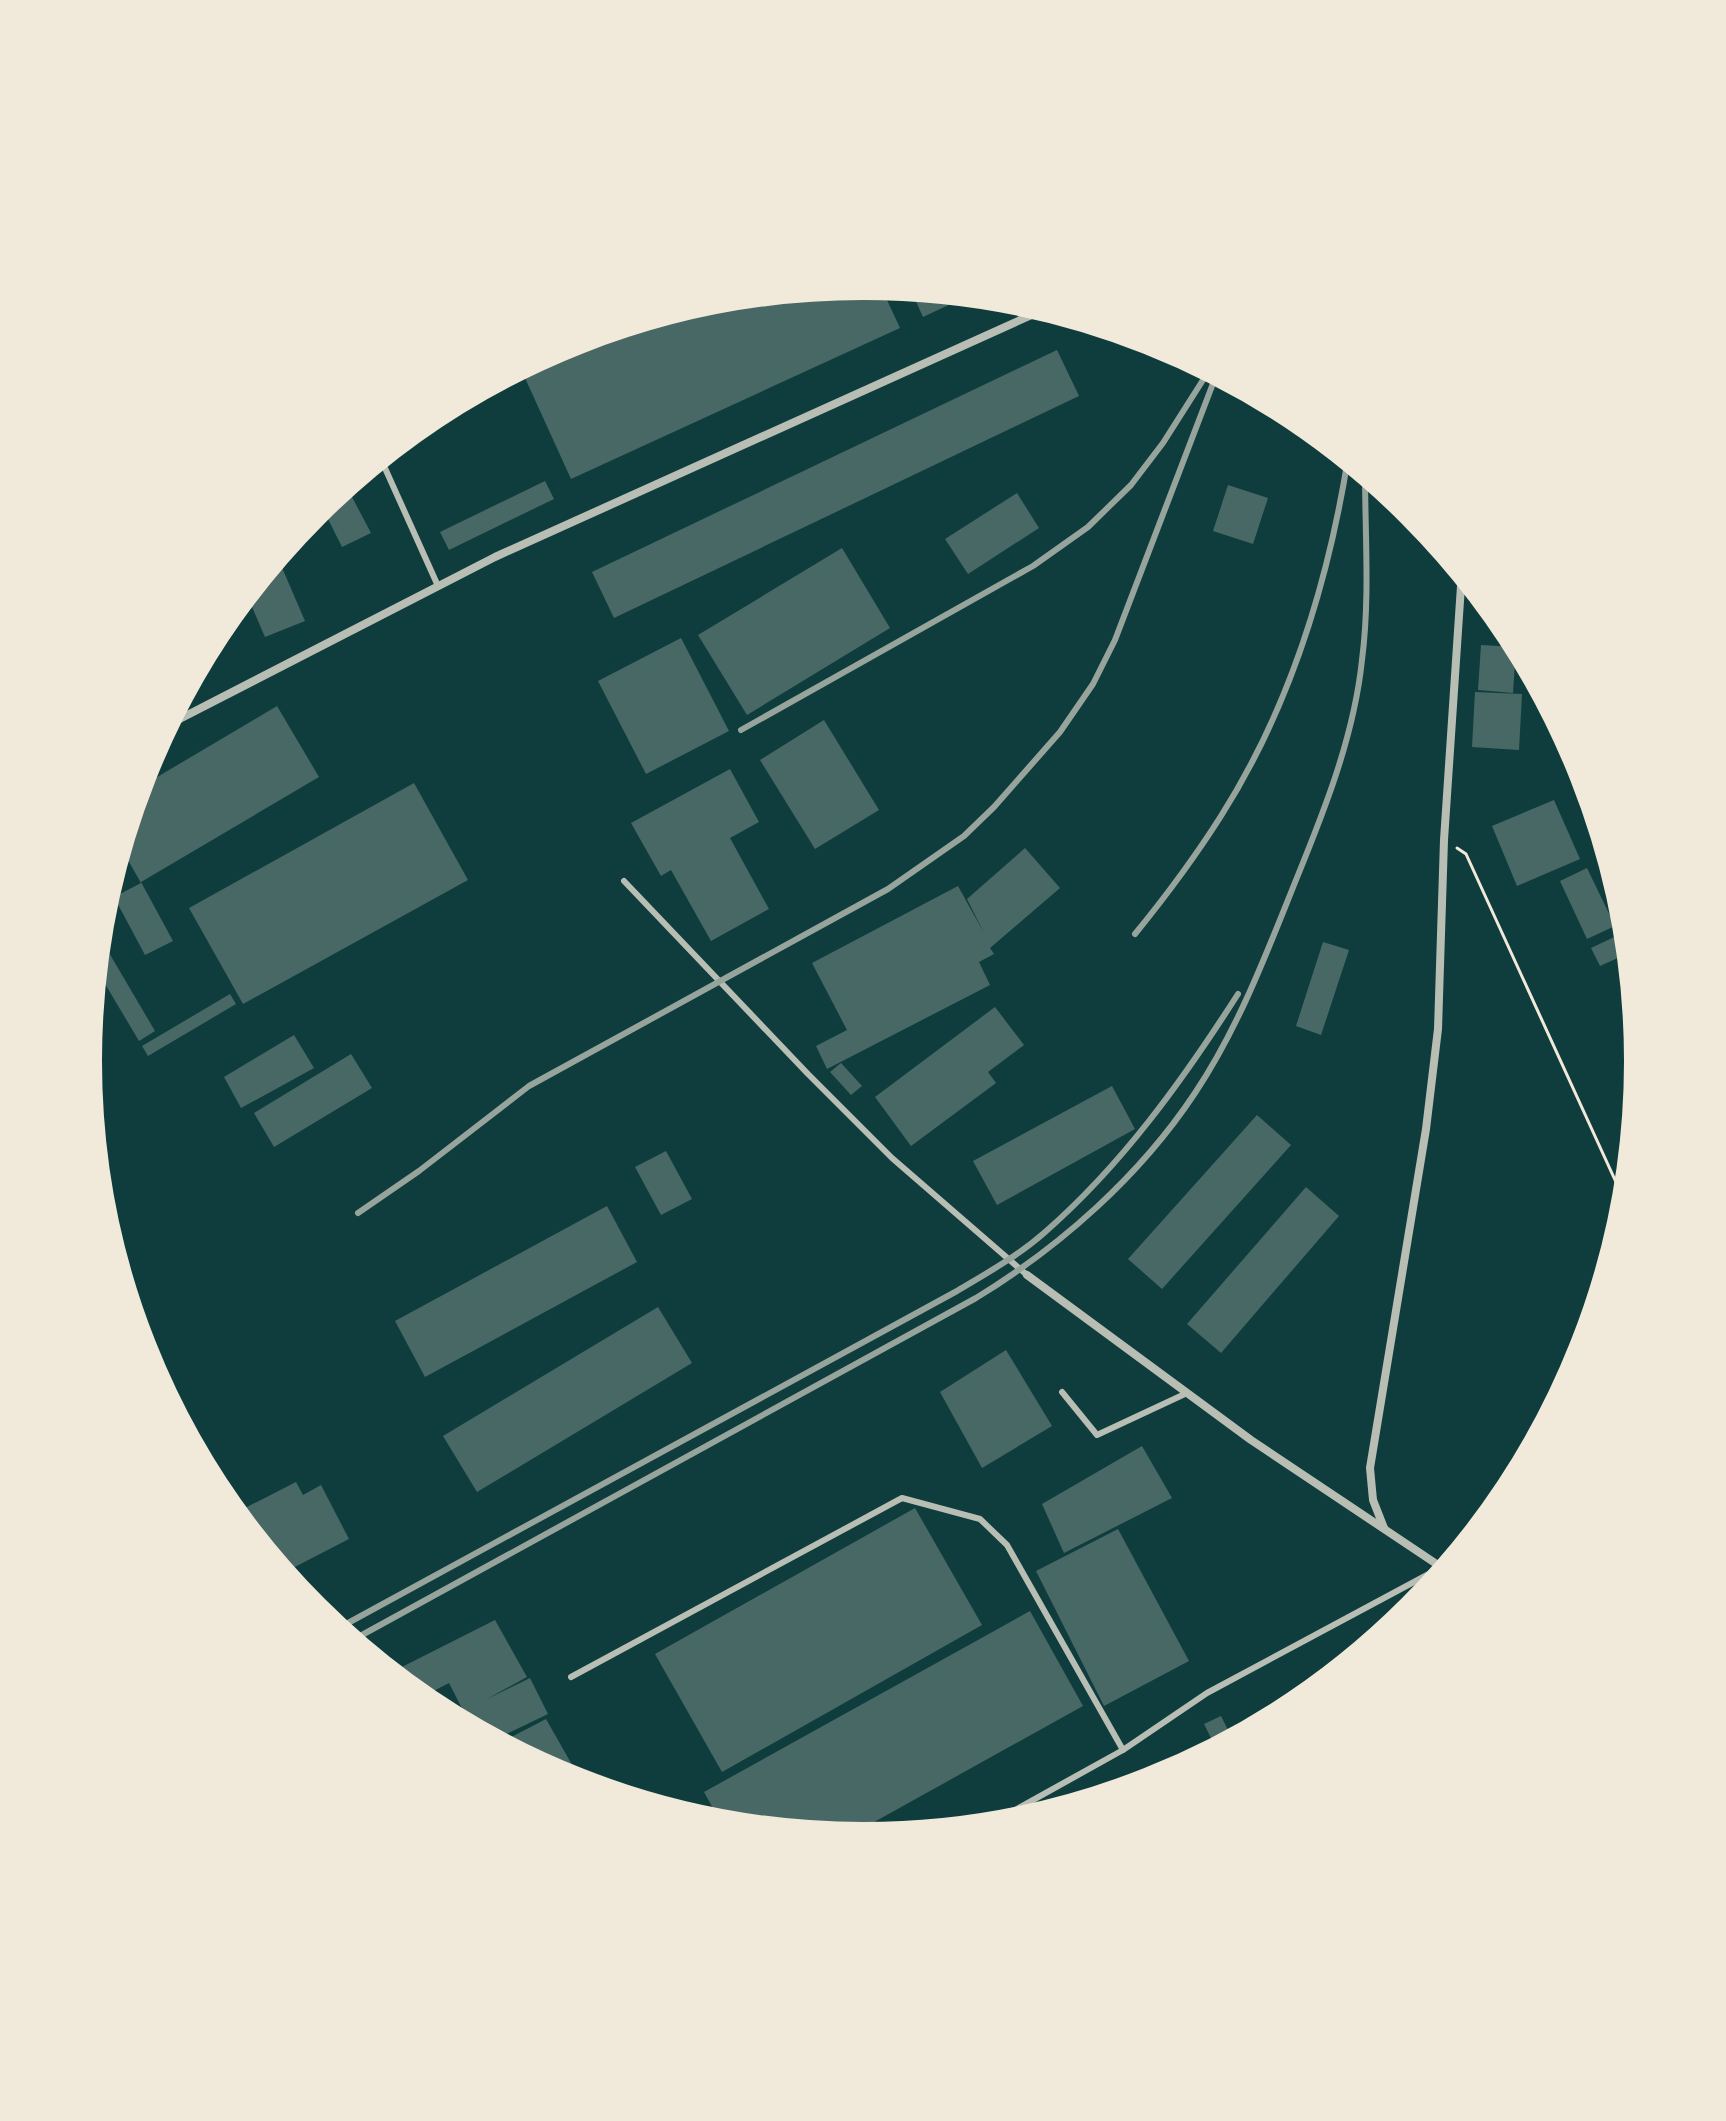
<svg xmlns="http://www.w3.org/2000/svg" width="1726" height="2121" viewBox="0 0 1726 2121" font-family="Helvetica,sans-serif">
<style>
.building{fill:#486865}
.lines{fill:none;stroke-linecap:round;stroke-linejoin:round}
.path{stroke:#f1e9da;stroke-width:3}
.service{stroke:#b8beb3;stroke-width:6}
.minor{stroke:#b8beb3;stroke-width:8}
.tertiary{stroke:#b8beb3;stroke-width:14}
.rail{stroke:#97a49c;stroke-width:6}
.rim{fill:none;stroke:#f1e9da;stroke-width:4}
</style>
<rect width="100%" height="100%" fill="#0f3d3e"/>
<g class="building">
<polygon points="863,284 880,285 900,328 571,479 520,367 566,342 712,298"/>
<polygon points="910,288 968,294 972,294 923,317"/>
<polygon points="1057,350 1079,396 614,618 592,572"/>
<polygon points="545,481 554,499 449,550 440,532"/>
<polygon points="1228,485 1268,498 1253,544 1213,531"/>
<polygon points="1017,493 1039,528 968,574 945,539"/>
<polygon points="352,497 371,533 342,547 324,511"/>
<polygon points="842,548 890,628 747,715 698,635"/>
<polygon points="277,556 305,621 265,637 246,593"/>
<polygon points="213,636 221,650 201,659 208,646"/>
<polygon points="681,638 729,731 646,774 598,681"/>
<polygon points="1481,645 1516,647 1513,693 1478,690"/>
<polygon points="1475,692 1522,694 1519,750 1472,747"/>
<polygon points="277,706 319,777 141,882 173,941 145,955 114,897 141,883 120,846 137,789"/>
<polygon points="824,720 879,810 815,849 760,760"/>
<polygon points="730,769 759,822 730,838 769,909 711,941 671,870 661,876 631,823"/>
<polygon points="414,783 468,880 243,1004 189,908"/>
<polygon points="1554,800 1580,859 1517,886 1492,826"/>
<polygon points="1025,848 1060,888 990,948 994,954 979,962 990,985 827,1069 816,1046 847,1030 812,963 958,886 984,933 967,899"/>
<polygon points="1587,868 1615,926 1587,939 1560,881"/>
<polygon points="1627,931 1629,953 1600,966 1591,948"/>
<polygon points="1323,942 1349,950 1321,1035 1296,1026"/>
<polygon points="105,946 155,1031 139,1041 95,967 97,951"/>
<polygon points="230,994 236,1004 148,1056 142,1046"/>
<polygon points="995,1007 1024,1045 988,1072 996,1083 911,1146 875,1097"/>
<polygon points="294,1035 314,1068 241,1108 224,1077"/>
<polygon points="351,1054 372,1088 274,1147 254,1113"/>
<polygon points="841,1063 862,1086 851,1095 830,1072"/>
<polygon points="1112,1086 1135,1129 997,1205 973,1161"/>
<polygon points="1257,1115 1291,1145 1162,1289 1128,1259"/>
<polygon points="666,1151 692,1199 661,1215 635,1167"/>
<polygon points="1306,1187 1339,1216 1221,1353 1187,1324"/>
<polygon points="607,1206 637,1262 425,1377 395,1321"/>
<polygon points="658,1307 692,1363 477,1492 443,1436"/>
<polygon points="1006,1350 1052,1426 982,1468 940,1392"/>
<polygon points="1142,1446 1172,1498 1064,1553 1042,1504"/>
<polygon points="296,1482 303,1495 321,1485 349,1539 283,1573 243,1524 247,1521 241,1510"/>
<polygon points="915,1508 982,1625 722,1772 655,1654"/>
<polygon points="1118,1529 1189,1661 1104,1706 1036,1571"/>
<polygon points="1030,1611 1083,1706 849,1836 721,1823 704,1792"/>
<polygon points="495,1620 527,1677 487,1699 530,1678 548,1714 494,1740 472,1728 449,1683 420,1698 390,1673"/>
<polygon points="1221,1716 1233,1740 1216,1748 1204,1724"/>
<polygon points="546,1719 583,1784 565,1778 500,1743"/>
</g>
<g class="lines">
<polyline class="path" points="1457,848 1466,854 1626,1204"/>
<g class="service">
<polyline points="380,457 438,586"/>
<polyline points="624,881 808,1074 892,1158 1027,1275"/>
<polyline points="1062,1392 1097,1435 1187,1393"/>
<polyline points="571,1677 902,1498 980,1519 1007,1545 1123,1750"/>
<polyline points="988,1825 1123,1750 1207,1693 1440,1568"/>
</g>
<g class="minor">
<polyline points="164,727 495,557 1047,308"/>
<polyline points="1027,1275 1251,1440 1441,1567 1460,1551"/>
<polyline points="1384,1528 1373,1500 1370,1468 1426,1129 1438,1029 1444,840 1462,571"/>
</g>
<polyline class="tertiary" points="1441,1567 1445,1570"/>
<g class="rail">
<polyline points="741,730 1033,566 1088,527 1131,485 1163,443 1210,369"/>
<path d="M 1135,934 C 1166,896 1195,857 1221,816 C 1289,709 1328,583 1348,458"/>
<polyline points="358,1213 419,1171 529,1086 888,889 964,836 994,807 1060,732 1093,684 1115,640 1217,373"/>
<path d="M 337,1629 L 957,1291 C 987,1273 1018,1256 1044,1233 C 1122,1165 1183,1080 1238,994"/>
<path d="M 351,1641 L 976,1298 C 1061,1246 1140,1176 1195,1093 C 1239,1027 1267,952 1296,880 C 1325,809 1354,736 1362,660 C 1370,598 1365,535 1365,472"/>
</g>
</g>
<path d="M0 0H1726V2121H0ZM100 1061a763 763 0 1 1 1526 0a763 763 0 1 1-1526 0Z" fill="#f1e9da" fill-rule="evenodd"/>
<path class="rim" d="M100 1061a763 763 0 1 1 1526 0a763 763 0 1 1-1526 0Z"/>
</svg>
